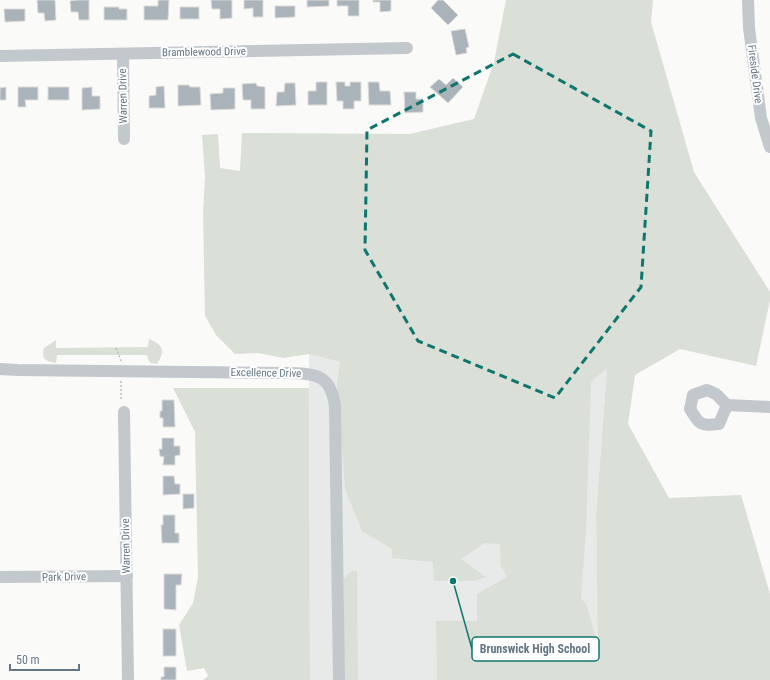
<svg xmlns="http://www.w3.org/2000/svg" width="770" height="680" viewBox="0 0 770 680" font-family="'Roboto Condensed',sans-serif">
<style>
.built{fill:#e8e9e9}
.green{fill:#dadfd7;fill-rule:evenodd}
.building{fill:#aab3b9;stroke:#dcdcda}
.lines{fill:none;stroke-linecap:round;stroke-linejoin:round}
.path{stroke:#bbbfc2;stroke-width:1.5;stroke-dasharray:2 2;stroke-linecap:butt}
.minor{stroke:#c3c8cc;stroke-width:12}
.marked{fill:none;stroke:#0f766e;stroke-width:3;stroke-dasharray:8 5;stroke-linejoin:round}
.labels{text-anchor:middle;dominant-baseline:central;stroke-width:4;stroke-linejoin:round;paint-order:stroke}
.street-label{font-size:11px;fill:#657683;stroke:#fff}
.leader{fill:none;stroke:#0f766e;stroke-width:1.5}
.callout-dot{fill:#0f766e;stroke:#fff;stroke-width:1.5}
.callout{fill:#fff;stroke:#0f766e;stroke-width:1.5}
.callout-label{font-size:12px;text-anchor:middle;font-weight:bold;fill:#657683}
</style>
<rect width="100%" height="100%" fill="#fafaf8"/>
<polygon class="built" points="309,354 340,362 607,367 596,515 599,648 625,651 632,680 310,680"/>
<g class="green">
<path d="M 506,0 L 653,0 L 651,22 L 694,172 L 770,292 L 770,300 L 756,366 L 680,349 L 635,375 L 628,424 L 669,498 L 741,495 L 770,594 L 770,680 L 437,680 L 436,621 L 477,621 L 477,594 L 507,577 L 501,566 L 500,544 L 485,543 L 461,559 L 486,577 L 474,581 L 434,581 L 433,562 L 392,558 L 392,549 L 362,531 L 345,489 L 337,383 L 340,362 L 309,354 L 283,358 L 258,353 L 235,354 L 216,335 L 205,316 L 203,212 L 205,177 L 202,135 L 218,134 L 220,168 L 240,171 L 242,133 L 409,134 L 474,119 L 494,62 ZM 607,368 L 596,515 L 598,646 L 587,606 L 581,598 L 586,531 L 591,382 Z"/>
<path d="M 149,339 C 163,345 166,350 157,364 L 151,363 L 149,361 L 147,355 L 57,355 L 56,363 C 46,361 41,360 44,348 L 56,340 L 56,348 L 148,347 Z"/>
<polygon points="173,388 309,388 310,680 203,680 208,676 204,668 187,671 179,625 193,603 198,577 195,432"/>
<polygon points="353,571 357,571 358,680 344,680 344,579 348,574"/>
</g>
<g class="building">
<polygon points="37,0 55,0 56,20 45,21 44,13 38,13"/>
<polygon points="77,0 89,0 89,20 79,20 78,12 71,12 70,1"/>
<polygon points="158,0 169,0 168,20 144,20 144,6 158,6"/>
<polygon points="211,0 232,0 232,18 220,19 220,9 212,9"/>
<polygon points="244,0 263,0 263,17 253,17 253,8 244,9"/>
<polygon points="307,0 329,0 329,6 307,7"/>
<polygon points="337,0 359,0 359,16 348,16 348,6 337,6"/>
<polygon points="373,0 391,0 391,11 380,12 380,2 373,2"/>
<polygon points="438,0 443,0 458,15 448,25 431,8"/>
<polygon points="275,6 295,6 295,17 275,18"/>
<polygon points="104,7 119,7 119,9 127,9 127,20 104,20"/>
<rect x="180" y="7" width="19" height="12"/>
<polygon points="4,9 25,9 25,21 5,22"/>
<polygon points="465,29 469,47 466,48 467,53 456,55 451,31"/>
<polygon points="453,78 463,87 448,103 430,87 439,79 446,85"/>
<polygon points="316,82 327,82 327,105 308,105 308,91 316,91"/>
<polygon points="336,82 345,82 345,86 350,86 350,82 361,82 361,101 354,101 354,109 343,109 343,101 337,101"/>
<polygon points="368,82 379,82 380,91 390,91 391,105 369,105"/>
<polygon points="256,83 257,86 265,87 265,109 251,109 251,100 243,100 242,84"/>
<polygon points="285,83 295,83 296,105 276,106 277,92 284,92"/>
<polygon points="178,85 189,85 190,87 200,87 201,105 178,106"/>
<polygon points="164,86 165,108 149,108 149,96 156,95 156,87"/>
<polygon points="6,87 6,100 0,100 0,88"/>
<polygon points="18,87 38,87 38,100 25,100 26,107 18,107"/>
<rect x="48" y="87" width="21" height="13"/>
<polygon points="92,87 92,96 100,96 100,109 82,110 82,88"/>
<polygon points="223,88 235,88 235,109 211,110 210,94 223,93"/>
<polygon points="404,92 416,92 416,99 423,99 423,112 405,113"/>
<polygon points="162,400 174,400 175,427 163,427 163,418 160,418 160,411 162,411"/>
<polygon points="162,438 174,438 174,446 180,446 180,455 175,456 175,465 163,465 164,457 160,456 159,449 162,449"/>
<polygon points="163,476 174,476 175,484 180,484 180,494 163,495"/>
<polygon points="183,494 194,494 194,508 183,509"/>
<polygon points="163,515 175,515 175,533 179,533 179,543 162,543 161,525 163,525"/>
<polygon points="164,574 182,574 181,585 176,585 176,610 164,609"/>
<rect x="163" y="629" width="13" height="27"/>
<polygon points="164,667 176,667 176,680 161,680 161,677 164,677"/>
</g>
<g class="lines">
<g class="path">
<polyline points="116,348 121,361"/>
<polyline points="121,381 121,401"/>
</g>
<g class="minor">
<polyline points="748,0 749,28 761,118 770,147"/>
<polyline points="123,54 124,139"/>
<polyline points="0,56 407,48"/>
<path d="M 0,369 L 18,370 L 286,373 C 315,374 331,373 335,407 L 339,680"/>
<path d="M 727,405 L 719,424 C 700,426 700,425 690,409 L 693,395 L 707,390 L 716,394 L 727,405 L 770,407"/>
<polyline points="124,412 128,680"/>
<polyline points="0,577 127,576"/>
</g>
</g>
<path class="marked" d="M 513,54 L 651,131 L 641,287 L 555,398 L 418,341 L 365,250 L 367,130 Z"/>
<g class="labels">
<g class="street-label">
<text transform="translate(204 52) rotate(-1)">Bramblewood Drive</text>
<text transform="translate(755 74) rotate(83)">Fireside Drive</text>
<text transform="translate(123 96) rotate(-91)">Warren Drive</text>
<text transform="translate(266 373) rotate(1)">Excellence Drive</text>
<text transform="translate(126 546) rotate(-91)">Warren Drive</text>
<text transform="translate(64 577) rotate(-1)">Park Drive</text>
</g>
</g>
<path class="leader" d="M453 581L472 649"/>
<circle class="callout-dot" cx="453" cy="581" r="4"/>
<rect class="callout" x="472" y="637" width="127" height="24" rx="4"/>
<g class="callout-label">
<text x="535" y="653">Brunswick High School</text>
</g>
<path d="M10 664v6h69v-6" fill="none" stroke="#657683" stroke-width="2"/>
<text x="16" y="664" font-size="12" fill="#657683" stroke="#ffffff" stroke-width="3" paint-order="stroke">50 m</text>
</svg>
